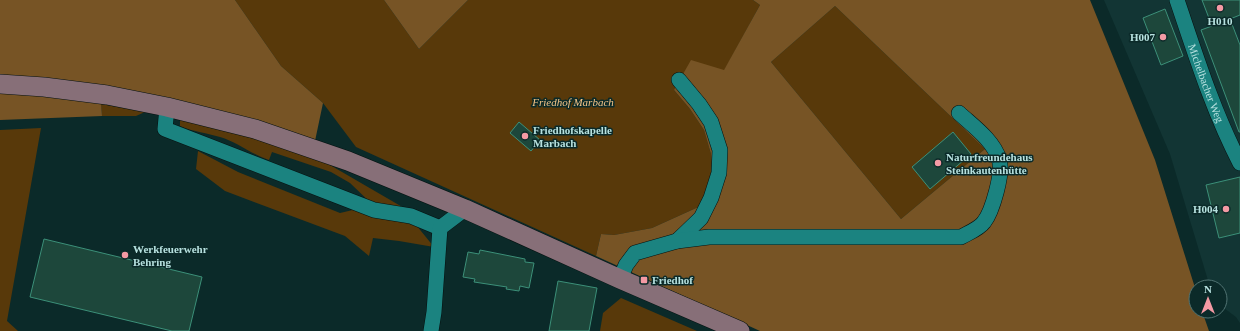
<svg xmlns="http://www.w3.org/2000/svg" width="1240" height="331" viewBox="0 0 1240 331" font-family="'Times New Roman',serif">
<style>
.built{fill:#123534}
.green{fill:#58390a}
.forest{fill:#775425;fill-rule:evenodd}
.building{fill:#1d473b;stroke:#3c9079}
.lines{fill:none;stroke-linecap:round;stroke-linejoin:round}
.minor-casing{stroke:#05100f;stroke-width:16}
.major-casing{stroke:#05100f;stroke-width:20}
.minor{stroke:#1b8380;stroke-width:15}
.major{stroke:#876f78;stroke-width:19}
.poi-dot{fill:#f49aa4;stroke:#0b2a29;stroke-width:1.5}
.labels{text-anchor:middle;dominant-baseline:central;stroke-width:3;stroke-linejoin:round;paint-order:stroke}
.poi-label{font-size:11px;font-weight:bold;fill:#b7e1df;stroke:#0b2a29;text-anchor:start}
.street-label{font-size:11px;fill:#b7e1df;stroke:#0b2a29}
.park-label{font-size:11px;font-style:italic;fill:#f5c487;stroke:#0b2a29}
</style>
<rect width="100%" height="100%" fill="#0b2a29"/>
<polygon class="built" points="1104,0 1240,0 1240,323 1236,317 1220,305 1220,287 1210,287 1170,154"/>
<g class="green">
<polygon points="235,0 384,0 419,49 468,0 753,0 760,5 724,71 674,90 690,109 704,130 711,154 713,183 705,204 652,228 614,235 601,234 596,256 356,147 323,103 281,66"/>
<polygon points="835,6 985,149 901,219 771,62"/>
<polygon points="101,104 145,112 136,116 102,116"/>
<path d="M 180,119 L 260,139 L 311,154 L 411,212 L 374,206 L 350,183 L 331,172 L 272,152 L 269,160 C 251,154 237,142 220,137 C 207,133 194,132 180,126 Z"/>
<polygon points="41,128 7,321 18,331 0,331 0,130"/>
<polygon points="198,151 238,172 340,213 357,209 412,220 434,247 399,241 373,238 369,256 345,236 225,191 196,169"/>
<polygon points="621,298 697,331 600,331 603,313"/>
</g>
<g class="forest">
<polygon points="0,0 235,0 281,66 323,103 315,141 100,89 102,116 0,120"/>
<polygon points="384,0 468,0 419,49"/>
<path d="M 753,0 L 1090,0 L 1155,160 L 1196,291 L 1196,311 L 1202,311 L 1209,331 L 760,331 L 596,256 L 601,234 L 614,235 L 652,228 L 705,204 L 713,183 L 711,154 L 704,130 L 690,109 L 674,90 L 691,60 L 724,70 L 760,5 ZM 835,6 L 985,149 L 901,219 L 771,62 Z"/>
</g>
<g class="building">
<polygon points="1202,0 1240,0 1240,15 1230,19 1240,45 1240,132 1239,132 1201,30 1212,26"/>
<polygon points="1165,9 1183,56 1161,65 1143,18"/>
<polygon points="519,122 540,140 531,151 510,133"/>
<polygon points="953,132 971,154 930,189 912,167"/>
<polygon points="1240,177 1240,233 1219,238 1206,185"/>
<polygon points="44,239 202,277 189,331 172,331 30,297"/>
<polygon points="480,250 525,259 525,262 534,263 529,288 520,286 519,291 506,289 507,287 474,282 475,279 463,277 468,252 479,254"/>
<polygon points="558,281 597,288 589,331 549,331"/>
</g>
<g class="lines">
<defs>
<g id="minor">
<path id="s1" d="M 1177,0 C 1196,56 1213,111 1240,163"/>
<polyline points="167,107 165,129 374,210 411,216 440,228"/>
<polyline points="677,241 701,218 711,198 719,173 720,150 711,122 699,104 679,80"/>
<path d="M 620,279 L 626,265 L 635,253 L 677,241 L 709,237 L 961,237 C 968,233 979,229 984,222 C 992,212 1004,172 999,159 C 993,140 973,126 959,113"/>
<polyline points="431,331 434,312 440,228 465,209"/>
</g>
<polyline id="major" points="0,84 44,87 107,95 167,107 255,129 348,161 465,209 620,279 740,331"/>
</defs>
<use href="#minor" class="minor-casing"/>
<use href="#major" class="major-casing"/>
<use href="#minor" class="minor"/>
<use href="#major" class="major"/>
</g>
<g class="poi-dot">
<circle cx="1220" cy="8" r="4"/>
<circle cx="1163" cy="37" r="4"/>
<circle cx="525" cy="136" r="4"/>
<circle cx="938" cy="163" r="4"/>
<circle cx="1226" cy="209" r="4"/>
<circle cx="125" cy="255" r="4"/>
<rect x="640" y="276" width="8" height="8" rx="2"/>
</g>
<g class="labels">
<g class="poi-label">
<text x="1220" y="21" text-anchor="middle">H010</text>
<text x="1155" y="37" text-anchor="end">H007</text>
<text x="533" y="130">Friedhofskapelle<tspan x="533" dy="13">Marbach</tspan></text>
<text x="946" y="157">Naturfreundehaus<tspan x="946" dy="13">Steinkautenhütte</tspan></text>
<text x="1218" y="209" text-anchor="end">H004</text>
<text x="133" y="249">Werkfeuerwehr<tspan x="133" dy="13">Behring</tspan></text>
<text x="652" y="280">Friedhof</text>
</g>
<g class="street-label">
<text stroke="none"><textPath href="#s1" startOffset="88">Michelbacher Weg</textPath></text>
</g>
<g class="park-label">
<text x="573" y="102">Friedhof Marbach</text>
</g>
</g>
<g transform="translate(1208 299)"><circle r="19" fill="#0b2a29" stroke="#507372"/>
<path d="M0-3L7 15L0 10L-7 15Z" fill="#f49aa4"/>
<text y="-6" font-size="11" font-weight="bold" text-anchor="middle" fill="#b7e1df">N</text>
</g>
</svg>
